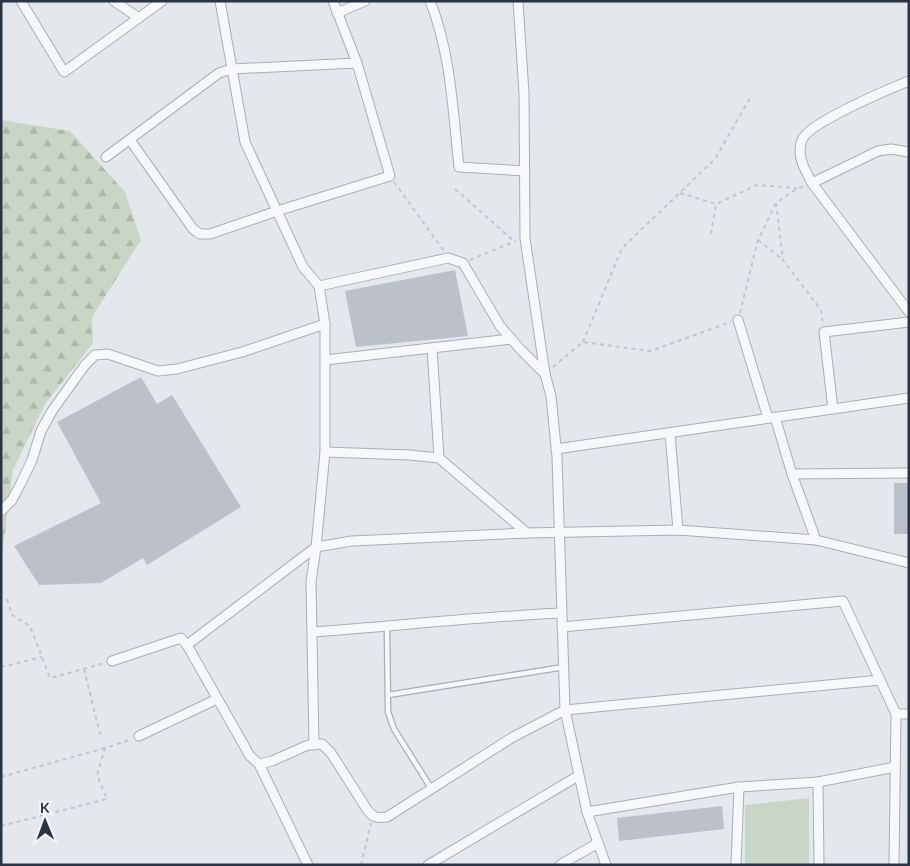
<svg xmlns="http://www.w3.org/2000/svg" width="910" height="866" viewBox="0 0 910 866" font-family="Lato,sans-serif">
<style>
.green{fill:#c9d6c5}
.forest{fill:url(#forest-firs)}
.building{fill:#bbc0ca}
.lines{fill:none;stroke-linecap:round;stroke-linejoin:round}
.lane-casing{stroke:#a9aeb7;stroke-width:7}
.street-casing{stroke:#a9aeb7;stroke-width:11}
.path{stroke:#c2c5cb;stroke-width:2;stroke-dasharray:4 4;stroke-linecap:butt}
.lane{stroke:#f7f8fa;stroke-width:4.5}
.street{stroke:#f7f8fa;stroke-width:9}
</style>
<defs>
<pattern id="forest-firs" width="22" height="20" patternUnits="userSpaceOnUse" patternTransform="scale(1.25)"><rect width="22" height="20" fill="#c9d6c5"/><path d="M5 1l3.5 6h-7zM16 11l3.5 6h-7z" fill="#adb8ab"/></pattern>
</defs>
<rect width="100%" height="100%" fill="#e4e7ec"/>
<polygon class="green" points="809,798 809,865 745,865 745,805"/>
<polygon class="forest" points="1,120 70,131 125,192 141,240 92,317 93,343 45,404 13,470 1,563"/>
<g class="building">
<polygon points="455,270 468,336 356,347 345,291"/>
<polygon points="141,377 157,404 172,395 241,507 147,565 143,558 101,583 39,585 14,546 101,503 57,422"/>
<rect x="894" y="483" width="15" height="51"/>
<polygon points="722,806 724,829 619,841 617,818"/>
</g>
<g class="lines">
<defs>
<g id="lane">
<polyline points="387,626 388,712 394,729 431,788"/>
<polyline points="388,695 564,667"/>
</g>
<g id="street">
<polyline points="21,1 64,72 162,1"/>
<polyline points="114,1 139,18"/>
<polyline points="333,1 357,63"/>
<path d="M 430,1 C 451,53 453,112 459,167 L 525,171"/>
<polyline points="518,1 524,94 525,238 545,374"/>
<polyline points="337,13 365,1"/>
<path d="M 909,81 C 889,89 808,123 802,140 C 796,156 805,170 812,183 L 909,312"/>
<polyline points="106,157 219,73 232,69 357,63 390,176 277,211 210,234 200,234 193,229 130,140"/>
<polyline points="812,183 878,151 891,149 909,152"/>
<polyline points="319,286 448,258 463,263 500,326 520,349 545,374 551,396 557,457 565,710 587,812 606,865"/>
<polyline points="738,320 768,418"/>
<polyline points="432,348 439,458"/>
<polyline points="325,360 511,339"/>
<polyline points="833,409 824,332 909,322"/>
<polyline points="775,417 792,474 816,540"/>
<polyline points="670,433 678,530"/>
<polyline points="556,449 909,398"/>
<polyline points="325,452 410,455 439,458 527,533"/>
<polyline points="792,474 909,473"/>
<polyline points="1,511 12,500 21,483 32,460 41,431 52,411 85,365 95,355 108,354 158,371 177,369 242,352 325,324 319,286 303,267 245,142 220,1"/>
<path d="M 312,632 C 395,626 478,617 561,613"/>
<polyline points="187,645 316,547 325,452 325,324"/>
<path d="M 112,661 L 181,638 L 187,645 L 250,756 L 259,764 L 272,761 L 308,745 L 322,744 L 331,753 L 368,811 C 374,818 378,818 387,817 L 513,737 L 565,710 L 880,680 L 843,601 L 562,627"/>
<polyline points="880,680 896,714 894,865"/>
<polyline points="896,714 909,714"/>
<polyline points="139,736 217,699"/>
<polyline points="314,745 311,582 316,547 352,541 527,533 678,530 816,540 909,563"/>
<polyline points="259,764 308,865"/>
<polyline points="818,782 895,767"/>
<polyline points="587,812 739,787 818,782 819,865"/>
<polyline points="428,865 578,776"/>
<polyline points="560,865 598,843"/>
<polyline points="736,865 739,787"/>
</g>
</defs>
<use href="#lane" class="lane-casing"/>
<use href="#street" class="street-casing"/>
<g class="path">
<polyline points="394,182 444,251"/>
<polyline points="455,189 515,242"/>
<polyline points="680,193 716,204 757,185 797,188"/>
<polyline points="776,203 783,260 821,310 823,325"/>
<polyline points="711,234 716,204"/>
<polyline points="758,240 783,260"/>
<polyline points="470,260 516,241"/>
<polyline points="740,313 758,240 776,203 798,188 805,186"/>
<polyline points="583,342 622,248 715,159 751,96"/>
<polyline points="553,367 583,342 650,351 731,322"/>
<polyline points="7,599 12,615 30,626 50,678 105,663"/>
<polyline points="1,667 42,657"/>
<polyline points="84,669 100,734"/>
<polyline points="1,777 105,748"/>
<polyline points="1,826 107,799 97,775 105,748 132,739"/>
<polyline points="361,865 371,823"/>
</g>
<use href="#lane" class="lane"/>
<use href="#street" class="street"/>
</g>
<rect width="910" height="866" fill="none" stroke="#2b3445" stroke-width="5"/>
<g transform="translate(45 821) rotate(359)" stroke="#f4f6f9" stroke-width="4" paint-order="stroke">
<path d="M0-4L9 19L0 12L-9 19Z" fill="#2b3445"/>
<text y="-8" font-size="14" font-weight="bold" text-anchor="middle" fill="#2b3445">K</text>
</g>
</svg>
